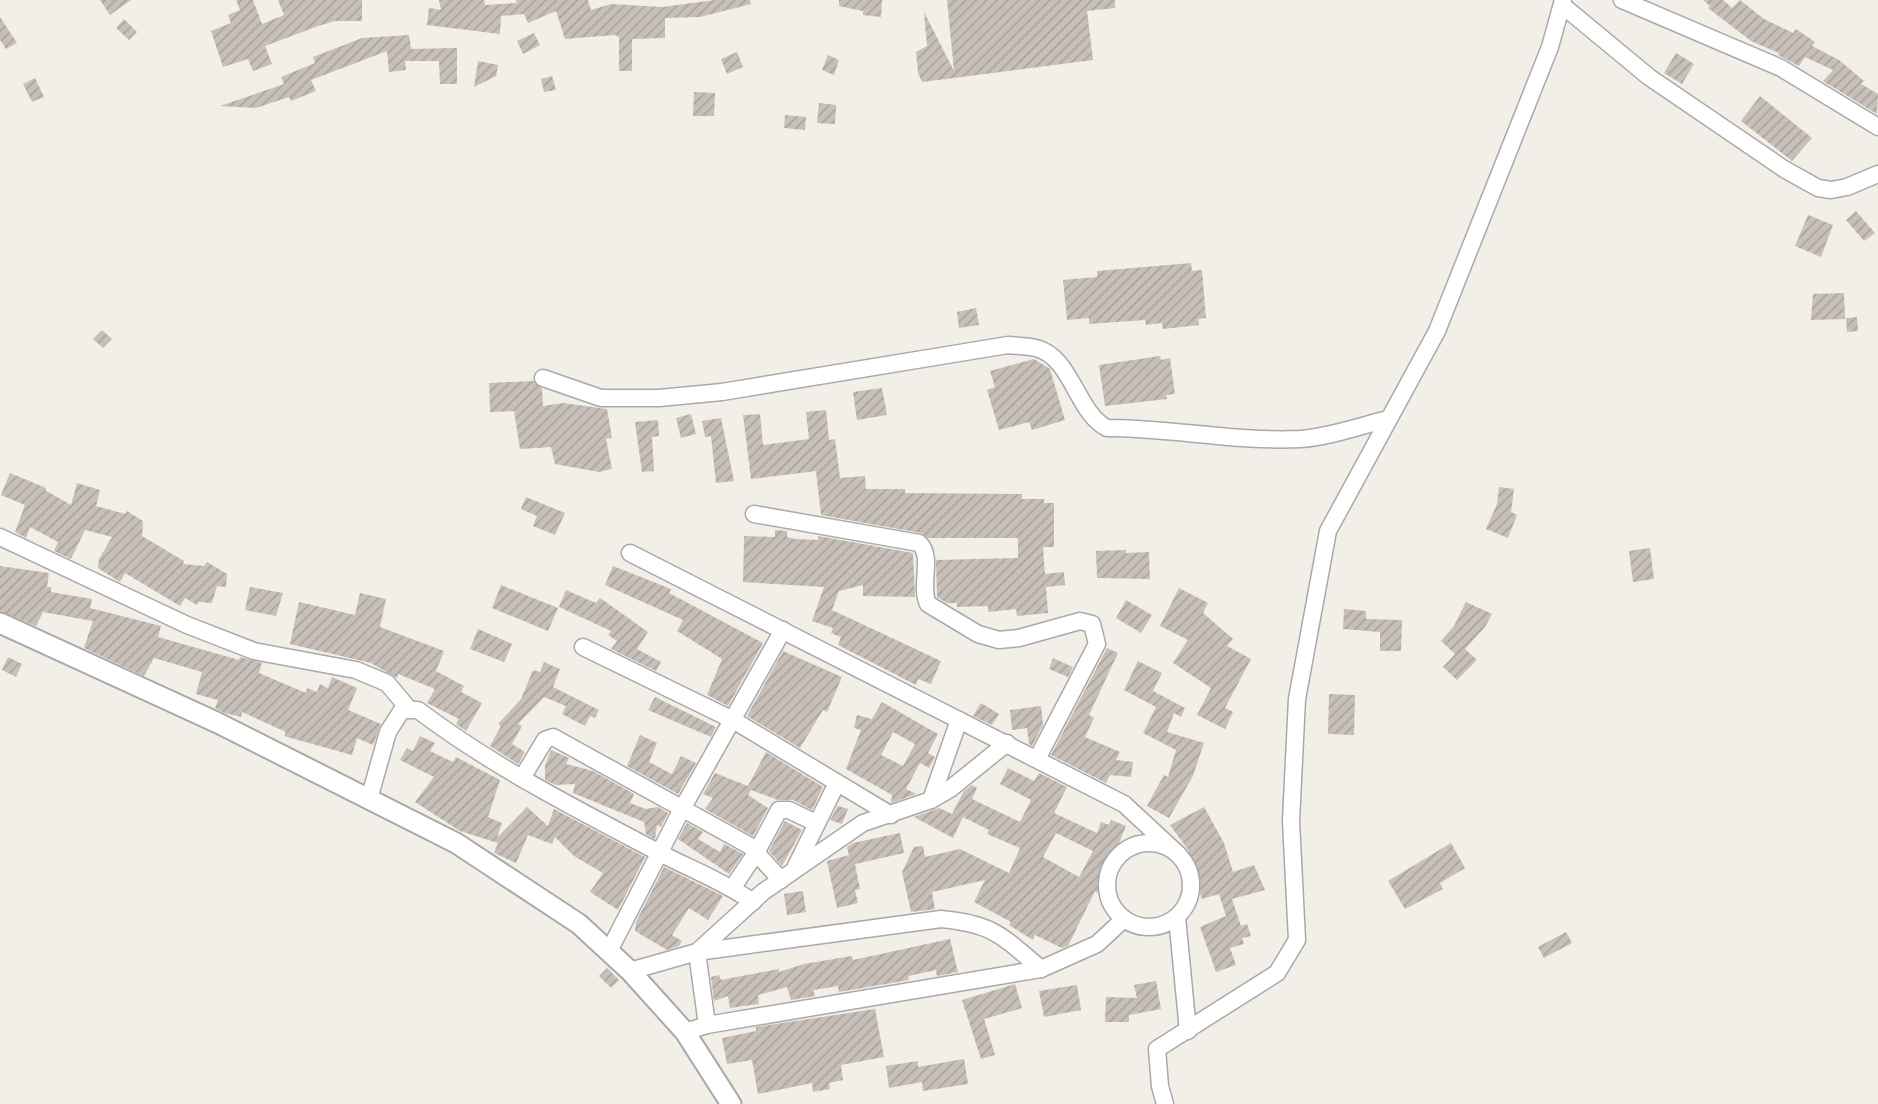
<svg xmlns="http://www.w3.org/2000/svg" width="1878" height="1104" viewBox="0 0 1878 1104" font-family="'Open Sans',sans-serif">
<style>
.building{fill:url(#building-hatch);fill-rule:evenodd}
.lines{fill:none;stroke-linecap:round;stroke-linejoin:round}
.minor-casing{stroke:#a9a9a9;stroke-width:19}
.tertiary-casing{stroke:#a9a9a9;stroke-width:23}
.minor{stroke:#fff;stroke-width:16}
.tertiary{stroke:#fff;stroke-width:19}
</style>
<defs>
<pattern id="building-hatch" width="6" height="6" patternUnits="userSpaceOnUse" patternTransform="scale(1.75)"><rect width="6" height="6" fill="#c7bfb8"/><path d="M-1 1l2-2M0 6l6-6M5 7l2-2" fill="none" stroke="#aba49e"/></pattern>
</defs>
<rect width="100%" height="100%" fill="#f2efe9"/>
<g class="building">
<polygon points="100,0 131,0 110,15"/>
<polygon points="236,0 253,0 262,24 284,15 278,0 362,0 362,21 335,21 318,26 265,46 272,64 253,71 248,59 223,67 211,31 231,23 228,15 240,10"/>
<polygon points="439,0 484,0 485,5 517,3 516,0 588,0 591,10 611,4 662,7 715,0 750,0 751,4 700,17 665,18 665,38 632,39 632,71 619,71 619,37 615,35 565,39 556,11 528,23 524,14 501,16 500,34 427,25 429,8 441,10"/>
<polygon points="839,0 882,0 881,17 863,15 863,11 839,6"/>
<polygon points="947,0 1115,0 1115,8 1087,11 1093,60 922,82 918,73 916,52 927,46 924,12 954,71"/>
<polygon points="1703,0 1723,0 1732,8 1740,0 1764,19 1793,33 1796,29 1815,42 1812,46 1839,60 1864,81 1861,84 1878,94 1877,114 1823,81 1833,70 1805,57 1799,66 1778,55 1779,53 1751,41 1708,8 1710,6"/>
<polygon points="0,17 17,43 6,49 0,40"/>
<polygon points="124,19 137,32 129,40 116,28"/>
<polygon points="534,33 540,45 523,54 517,41"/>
<polygon points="409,35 411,49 457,48 457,84 440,84 439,61 405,61 406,70 389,72 387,51 311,80 316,91 291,101 289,97 256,108 220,106 284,84 281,77 315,63 313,57 362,38"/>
<polygon points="737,52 743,67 727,74 721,59"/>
<polygon points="1676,53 1694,64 1682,84 1664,73"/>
<polygon points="828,55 839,60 834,75 822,70"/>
<polygon points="478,61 498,65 496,76 474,87"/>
<polygon points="552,76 556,90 544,92 541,79"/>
<polygon points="35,78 44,97 32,102 23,84"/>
<polygon points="694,92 715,93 714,116 693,116"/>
<polygon points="1760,96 1812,138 1792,161 1741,121"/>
<polygon points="819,103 836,105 835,124 817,123"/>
<polygon points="785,115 806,117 805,130 784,128"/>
<polygon points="1856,211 1875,233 1864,241 1846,220"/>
<polygon points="1808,215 1833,225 1821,257 1795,246"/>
<polygon points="1191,263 1192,271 1202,270 1206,318 1198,319 1199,325 1163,329 1162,323 1146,325 1145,320 1089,324 1089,318 1067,320 1063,280 1097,277 1097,271"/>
<polygon points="1844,293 1845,319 1811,320 1813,294"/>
<polygon points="976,308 979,325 959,328 957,312"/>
<polygon points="1857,317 1858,331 1847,332 1846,318"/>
<polygon points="102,330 112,339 103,348 93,339"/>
<polygon points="1160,356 1161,360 1170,358 1175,394 1166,395 1167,399 1105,406 1099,365"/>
<polygon points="1034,359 1050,369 1065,420 1032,430 1029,422 999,430 987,390 995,387 990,371"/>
<polygon points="533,381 542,389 543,406 563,403 607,409 612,438 606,439 612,469 599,472 555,464 551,447 520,449 514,411 490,412 489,383"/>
<polygon points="882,388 887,415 857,420 853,392"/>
<polygon points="826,410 829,440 835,439 840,478 865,476 866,489 905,489 905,493 1022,494 1022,499 1044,499 1044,503 1054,503 1054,547 1043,547 1045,574 1064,572 1065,585 1046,587 1048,613 1017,616 1016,609 988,612 988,606 957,607 957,603 947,603 937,597 936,560 1018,558 1018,538 928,538 921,533 821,515 816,471 751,479 743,415 760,414 763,445 809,439 806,412"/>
<polygon points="691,414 696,434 681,438 676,418"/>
<polygon points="721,418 734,481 716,483 711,436 705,437 702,421"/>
<polygon points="658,420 659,436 652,437 654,471 642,472 635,422"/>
<polygon points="10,473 46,488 45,490 71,505 77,483 100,490 96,506 125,514 127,511 143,521 142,536 184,561 183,564 204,566 207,562 227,574 226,587 217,586 212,603 198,602 197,605 185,598 180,606 125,573 120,582 98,568 99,559 112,537 85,530 71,559 54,551 58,542 30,527 26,538 15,532 25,505 1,495"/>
<polygon points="1499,487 1514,489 1511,512 1517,515 1508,538 1486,529 1497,504"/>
<polygon points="526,497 565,513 555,535 533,526 537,516 521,509"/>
<polygon points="775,530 787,531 787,537 795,539 818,540 818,536 913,553 915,597 863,596 863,585 839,591 832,610 941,661 931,684 918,679 916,685 838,645 841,637 831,633 833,628 812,621 824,587 743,582 744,536 775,537"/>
<polygon points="1650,548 1654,579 1633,582 1629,551"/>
<polygon points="1126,550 1126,553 1149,552 1150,579 1097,578 1096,551"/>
<polygon points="0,566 49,573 47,587 51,587 51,592 92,599 90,608 161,626 158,637 239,660 240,657 262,663 259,673 306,693 307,688 317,692 320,684 328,688 332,677 357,688 348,710 381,724 373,745 357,738 352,755 284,736 286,732 242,712 241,717 225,713 215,708 218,700 196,694 202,672 154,658 144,676 84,648 93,621 43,612 36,626 0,611"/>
<polygon points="613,566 671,589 669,593 763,643 728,706 707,695 722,659 677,631 683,620 605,585"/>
<polygon points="501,585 558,608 548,631 492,608"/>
<polygon points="250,587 283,593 276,616 245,610"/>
<polygon points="1179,588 1208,603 1203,613 1233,639 1227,646 1251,659 1225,708 1233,712 1225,729 1197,715 1211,688 1173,663 1188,640 1160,626"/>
<polygon points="566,590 596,603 600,598 648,632 637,649 661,662 656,671 611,649 617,641 608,635 611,631 559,607"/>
<polygon points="360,593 386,599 380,627 444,651 436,671 464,686 461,692 482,703 466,731 456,724 459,719 427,703 435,689 398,674 397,678 371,663 290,644 299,602 355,615"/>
<polygon points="1126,600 1152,615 1141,633 1116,618"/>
<polygon points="1466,602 1492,614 1485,627 1465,649 1477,660 1457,680 1443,667 1455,654 1441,641 1454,626"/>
<polygon points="1344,609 1366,611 1366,619 1402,620 1401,651 1380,651 1380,632 1343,629"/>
<polygon points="478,629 512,644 504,662 470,649"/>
<polygon points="1107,648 1118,653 1089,715 1094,718 1085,737 1120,752 1116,760 1133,762 1131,777 1110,775 1106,783 1051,755"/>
<polygon points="783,651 842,677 827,712 823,710 800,748 747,716"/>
<polygon points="8,657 22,664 16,677 2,670"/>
<polygon points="1053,658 1073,667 1068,677 1049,669"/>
<polygon points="1138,661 1162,673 1153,691 1185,708 1181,717 1174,713 1167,732 1204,743 1193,776 1169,818 1147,806 1164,775 1168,777 1176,750 1143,733 1156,707 1124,690"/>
<polygon points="544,662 560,669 553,687 599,710 595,718 590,716 585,726 562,714 566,706 544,697 518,724 522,726 512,744 525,752 518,764 490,746 501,726 498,724 521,699 533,670 540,672"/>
<polygon points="1329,694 1355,695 1354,735 1328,734"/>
<polygon points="655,697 716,727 711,737 648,710"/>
<path d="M 882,702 L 938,734 L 928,753 L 935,757 L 929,768 L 920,763 L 906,789 L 916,794 L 891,803 L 892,795 L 846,769 L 861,730 L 854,728 L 857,715 L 872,719 ZM 893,732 L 915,744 L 903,766 L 881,755 Z"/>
<polygon points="981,703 999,714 992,725 973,716"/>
<polygon points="1041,706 1043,725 1032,746 1029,744 1027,728 1012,730 1010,710"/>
<polygon points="640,735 657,743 649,762 672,774 681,756 696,763 678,794 627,766"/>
<polygon points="420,736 435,743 430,751 453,762 456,757 500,780 488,817 502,823 497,838 527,807 548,826 554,809 645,857 618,910 590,892 603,873 574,856 555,837 552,844 528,835 516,863 494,853 498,843 460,831 415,802 434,777 400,760 407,748 413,751"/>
<polygon points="551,750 569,758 566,764 593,771 634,794 630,803 646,809 658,807 668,813 661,827 657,825 655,839 646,834 644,822 573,793 575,784 556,785 545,780 545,766"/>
<polygon points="766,752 823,787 812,810 793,800 778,800 751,790 748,795 768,808 753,836 705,809 713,798 703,794 715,773 748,786"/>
<path d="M 1008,768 L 1034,781 L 1039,773 L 1067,787 L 1054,813 L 1097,833 L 1101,822 L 1109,825 L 1111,820 L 1126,826 L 1109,868 L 1113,870 L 1100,894 L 1095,891 L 1068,946 L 1062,948 L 1035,935 L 1033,940 L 1009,925 L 1011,922 L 974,902 L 985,880 L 932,892 L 935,909 L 911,912 L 902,872 L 914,847 L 923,846 L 925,857 L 960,849 L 1009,873 L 1020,848 L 987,834 L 989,830 L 963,817 L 953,838 L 914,817 L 939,808 L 952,814 L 964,791 L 972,785 L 977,788 L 972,799 L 1020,822 L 1031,800 L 1000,784 ZM 1056,833 L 1093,851 L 1079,877 L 1043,857 Z"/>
<polygon points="838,806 848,809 842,824 830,820"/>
<polygon points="1204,807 1224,843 1233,872 1254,865 1265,890 1232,899 1241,926 1247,924 1251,936 1242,938 1244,944 1230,948 1236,965 1216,972 1200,927 1226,916 1219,894 1202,899 1188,859 1189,851 1170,825"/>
<polygon points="785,821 802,830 782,866 769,851"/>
<polygon points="687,823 703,832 698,839 720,852 724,844 743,854 729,874 678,839"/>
<polygon points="900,833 904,853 855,864 860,889 855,890 858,903 837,908 827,861 849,855 847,847 853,843"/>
<polygon points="1451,843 1465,868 1440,883 1443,889 1405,909 1388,881"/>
<polygon points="664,867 723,896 708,920 689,908 672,935 682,941 679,946 667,950 635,931 636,922"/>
<polygon points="803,891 806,912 787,915 784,894"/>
<polygon points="1566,932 1572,943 1544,958 1538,947"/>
<polygon points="950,939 958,972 937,976 936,970 908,976 909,980 839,992 838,986 813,990 815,996 791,1000 787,987 758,995 759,1004 730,1008 728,996 714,1001 711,977 719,975 721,980 779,969 779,972 804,964 852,956 853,960"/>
<polygon points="607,968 619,980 611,988 599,976"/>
<polygon points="1156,981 1161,1009 1129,1015 1129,1022 1105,1022 1106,997 1137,998 1134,985"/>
<polygon points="1015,984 1022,1008 984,1019 995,1055 981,1059 962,1000"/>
<polygon points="1077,985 1081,1010 1044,1017 1039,991"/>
<polygon points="875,1009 884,1057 841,1065 843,1080 829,1083 830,1089 813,1092 812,1083 758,1094 752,1060 727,1064 722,1038 756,1031 756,1027"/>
<polygon points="964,1059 968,1084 923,1091 922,1082 889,1088 886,1066 918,1061 918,1067"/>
</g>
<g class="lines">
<defs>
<g id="minor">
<polyline points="1622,0 1781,68 1878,127"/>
<polyline points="1562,5 1649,77 1784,169 1818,188 1831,190 1847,187 1878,174"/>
<path d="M 543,378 L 601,398 L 659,398 L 722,392 L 1008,345 C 1017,346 1027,346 1036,348 C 1072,357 1076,412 1107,428 C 1172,428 1235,442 1300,439 C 1329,437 1360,426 1388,419"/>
<path d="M 754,514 L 919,543 C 934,557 919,585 928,604 L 978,634 L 999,640 L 1019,638 L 1080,621 L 1092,624 L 1097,644 L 1037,759"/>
<polyline points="0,537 187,625 254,651 356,670 387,683 408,708"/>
<polyline points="630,553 1124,804 1179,855"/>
<polyline points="583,647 733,720 891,815"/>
<polyline points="522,778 545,740 553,737 750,846 781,880"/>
<path d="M 369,799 L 388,732 L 402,710 L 418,710 C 492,766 576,809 658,852 C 690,869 723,881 753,902"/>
<polyline points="931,800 959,720"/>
<circle cx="1149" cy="885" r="42"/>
<polyline points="795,868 837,783"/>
<polyline points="733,887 756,853 779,810 789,810 816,823"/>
<polyline points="1177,917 1188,1031"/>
<polyline points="609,951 682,809 783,630"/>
<path d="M 630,971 L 697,952 L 941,919 C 994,924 1002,936 1041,969"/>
<polyline points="707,1025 697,952 763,892 863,823 931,800 950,789 1007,743"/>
<polyline points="685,1032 707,1025 1041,969 1097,944 1124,919"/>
<polyline points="1165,1104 1160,1086 1157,1049 1277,973 1297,940 1291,821 1297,699 1328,531 1437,331 1550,47 1563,0"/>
</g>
<polyline id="tertiary" points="0,623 218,723 456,843 579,924 630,971 685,1032 731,1104"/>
</defs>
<use href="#minor" class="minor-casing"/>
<use href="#tertiary" class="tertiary-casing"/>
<use href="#minor" class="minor"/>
<use href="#tertiary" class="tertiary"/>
</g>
</svg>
